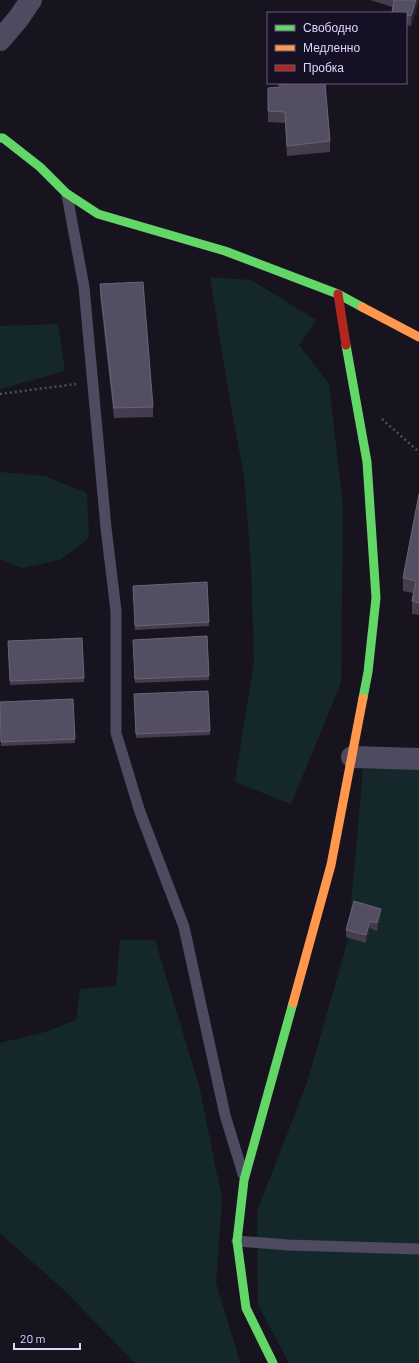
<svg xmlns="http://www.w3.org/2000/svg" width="419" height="1363" viewBox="0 0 419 1363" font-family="Barlow,sans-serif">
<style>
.green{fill:#14282b}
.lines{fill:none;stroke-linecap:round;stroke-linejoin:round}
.path{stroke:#495160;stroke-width:2.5;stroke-dasharray:2 3;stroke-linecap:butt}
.lane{stroke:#4e4a5f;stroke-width:11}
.street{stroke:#4e4a5f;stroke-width:22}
.fast{stroke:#63d668;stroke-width:9}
.slow{stroke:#ff974d;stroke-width:9}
.jam{stroke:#b3261e;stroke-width:9}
.wall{fill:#433d4e}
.shaded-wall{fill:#2b2633}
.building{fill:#534e61;stroke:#696379}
</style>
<rect width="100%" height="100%" fill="#18141f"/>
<g class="green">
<polygon points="210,277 251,280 316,320 299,345 329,384 343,507 341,683 291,804 235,782 254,661 251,566 244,476 229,395"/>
<polygon points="58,324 65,371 0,389 0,326"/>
<polygon points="0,472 45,476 87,493 89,538 60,560 22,568 0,559"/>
<polygon points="363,769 419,769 419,1363 289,1363 258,1305 257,1211 307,1083 348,940"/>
<polygon points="120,940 155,940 200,1090 222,1199 216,1283 240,1362 239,1363 135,1363 64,1290 0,1233 0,1043 45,1032 76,1020 80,989 116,986"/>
</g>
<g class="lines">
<g class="path">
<polyline points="0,394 76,384"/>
<polyline points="382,419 419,452"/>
</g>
<g class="lane">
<polyline points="67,195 84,287 106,528 116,611 116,733 140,812 184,927 225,1115 243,1174"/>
<polyline points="237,1241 288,1245 419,1249"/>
</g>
<g class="street">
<polyline points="0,40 18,19 31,0"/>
<polyline points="352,757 419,759"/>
</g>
<g class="fast">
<polyline points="0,138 3,138 40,167 66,193 98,214 225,251 338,294 362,307"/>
<polyline points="346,345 367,462 376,598 368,672 363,698"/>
<polyline points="273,1363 246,1308 237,1241 244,1180 293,1003"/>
</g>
<g class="slow">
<polyline points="362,307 419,337"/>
<polyline points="293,1003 331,865 363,698"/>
</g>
<polyline class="jam" points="338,294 346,345"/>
</g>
<g class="wall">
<polygon points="370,0 419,0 411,26 406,25 406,13 392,13 392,7"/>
<polygon points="278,83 325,83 330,141 330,152 287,156 285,123 268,122 268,88 279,88"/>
<polygon points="100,284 153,407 153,417 114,418 100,295"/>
<polygon points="419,494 419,615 412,614 412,601 413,593 403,591 403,578"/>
<polygon points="207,582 209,626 135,630 133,586"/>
<polygon points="207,636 209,680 135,683 133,640"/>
<polygon points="82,638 84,682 10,685 8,641"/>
<polygon points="208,691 210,735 136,738 134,694"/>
<polygon points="73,699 75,743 1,746 0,720"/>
<polygon points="381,917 377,931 370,928 366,943 346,937 346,930"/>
</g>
<g class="shaded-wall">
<polygon points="416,0 419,0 419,1 411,26 411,16"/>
<polygon points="381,909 381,917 377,931 377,923"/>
<polygon points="370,921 370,928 366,943 366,935"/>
</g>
<g class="building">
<polygon points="394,0 416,0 411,16 406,15 406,13 398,13 392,12"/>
<polygon points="280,83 325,83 330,141 287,146 285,112 268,111 268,88 280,87"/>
<polygon points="143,282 153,407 114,408 100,284"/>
<polygon points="419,494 419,603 412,601 416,581 403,578"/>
<polygon points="207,582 209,622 135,626 133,586"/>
<polygon points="207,636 209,676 135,679 133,640"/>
<polygon points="82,638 84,678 10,681 8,641"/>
<polygon points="208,691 210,731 136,734 134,694"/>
<polygon points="73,699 75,739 1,742 0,702"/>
<polygon points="354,901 381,909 377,923 370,921 366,935 346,930"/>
</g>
<rect x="267" y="12" width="140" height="72" fill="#161024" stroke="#665f7b"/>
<rect x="275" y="25" width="20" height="6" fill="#63d668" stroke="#665f7b"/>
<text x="303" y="32" font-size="12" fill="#ded5fd">Свободно</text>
<rect x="275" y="45" width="20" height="6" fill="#ff974d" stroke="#665f7b"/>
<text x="303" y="52" font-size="12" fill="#ded5fd">Медленно</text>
<rect x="275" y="65" width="20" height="6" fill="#b3261e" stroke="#665f7b"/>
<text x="303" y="72" font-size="12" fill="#ded5fd">Пробка</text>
<path d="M14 1343v6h66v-6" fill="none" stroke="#ded5fd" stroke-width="2"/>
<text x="20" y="1343" font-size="12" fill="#ded5fd" stroke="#161024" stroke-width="3" paint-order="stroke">20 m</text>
</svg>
